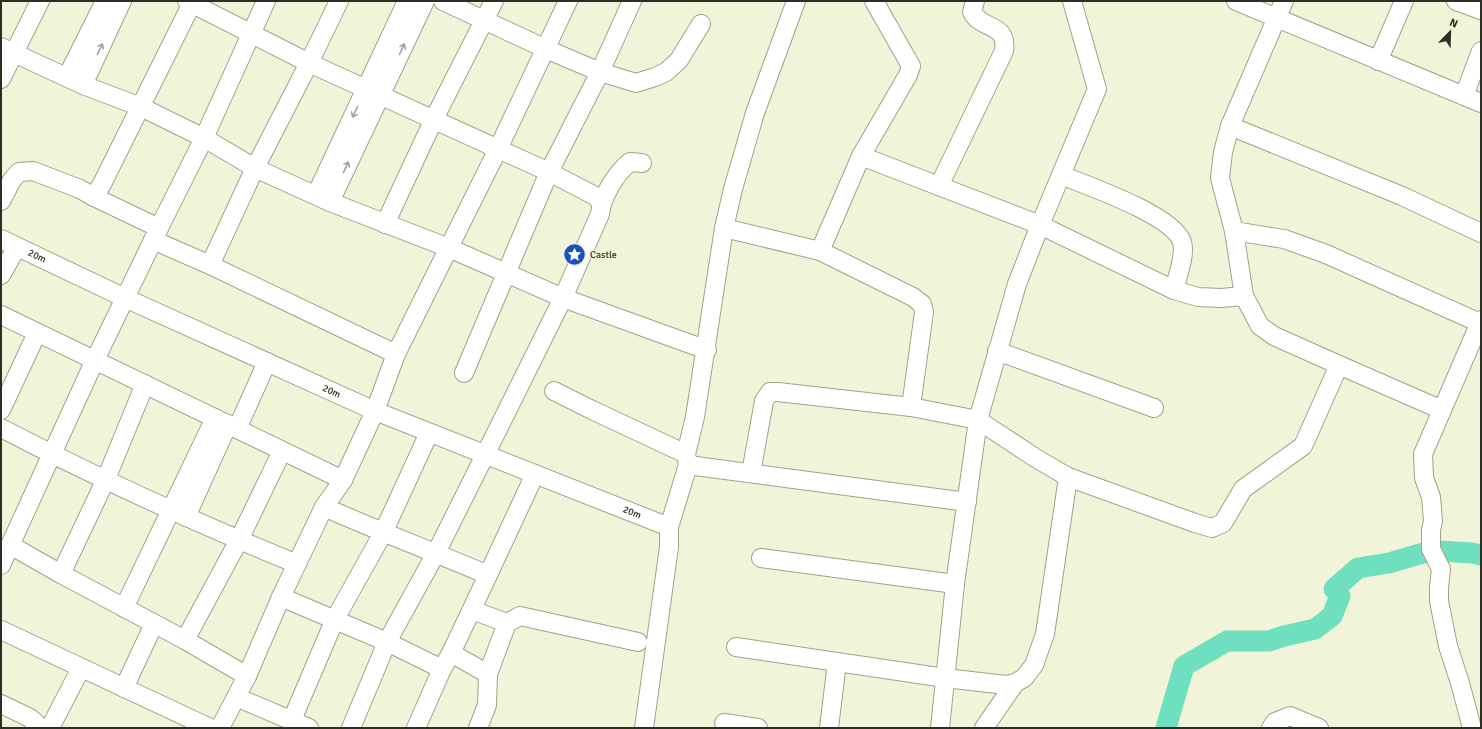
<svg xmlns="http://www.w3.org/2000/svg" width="1482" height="729" viewBox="0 0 1482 729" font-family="Signika,sans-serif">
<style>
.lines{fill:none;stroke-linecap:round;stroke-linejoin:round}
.river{stroke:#6ee0bf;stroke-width:21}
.minor-casing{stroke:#a0a389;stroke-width:20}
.minor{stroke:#fff;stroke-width:18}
.oneway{stroke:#a0a19c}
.labels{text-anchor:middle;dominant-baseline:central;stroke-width:3;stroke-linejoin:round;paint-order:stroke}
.poi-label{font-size:10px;fill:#2d2e23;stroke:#f1f4d8;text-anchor:start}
.street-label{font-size:10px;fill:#2d2e23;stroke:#f1f4d8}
</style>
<rect width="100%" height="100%" fill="#f1f4d8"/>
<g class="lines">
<polyline class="river" points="1166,728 1184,666 1227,641 1269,641 1284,636 1315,629 1332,616 1340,596 1334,589 1358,568 1389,563 1423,553 1440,551 1472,553 1481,555"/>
<defs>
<g id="minor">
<polyline points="187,1 309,63 549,172 597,197 601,204"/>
<polyline points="443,1 546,49 600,72 636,83 655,77 666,72 679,60 701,24"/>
<polyline points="1236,1 1481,103"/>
<polyline points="1456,1 1481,10"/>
<polyline points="1,47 83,85 141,107 204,138 255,168 330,202 449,248 563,298 707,350"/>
<polyline points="1378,61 1404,1"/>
<polyline points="67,77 105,1"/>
<polyline points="1,79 40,1"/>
<polyline points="83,85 122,1"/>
<polyline points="1464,96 1481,51"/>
<polyline points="1230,126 1284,1"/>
<polyline points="861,156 1040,225 1174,290 1198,297 1221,298 1244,296"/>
<path d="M 1061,175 C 1088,186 1173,215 1182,242 C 1186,255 1177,277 1174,290"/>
<path d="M 939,186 L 1004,51 C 1008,22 982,31 972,12 L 975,1"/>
<polyline points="316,195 407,1"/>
<polyline points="94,197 159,228"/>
<polyline points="1,201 12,180 19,172 33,171 80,189 94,197 102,184 193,1"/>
<polyline points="330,202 425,1"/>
<polyline points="385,224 434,119 494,1"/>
<polyline points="724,228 820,251 913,297 922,304 924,312 911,407"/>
<polyline points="1234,231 1284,239 1326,254 1480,323"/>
<path id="s1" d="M 1,239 L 125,298 L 375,411 L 669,527"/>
<polyline points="153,240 210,265 396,354"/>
<polyline points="820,251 861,156 908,75 911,66 874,1"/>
<polyline points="210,265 255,168 309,63 339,1"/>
<polyline points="1,275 17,247"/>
<polyline points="1,315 343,480"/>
<polyline points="997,351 1154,408"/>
<polyline points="1339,365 1274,336 1260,326 1244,296 1234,231 1220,178 1223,152 1230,126 1402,196 1481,233"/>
<polyline points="464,373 549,172 600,72 632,1"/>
<polyline points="554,391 592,410 686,454"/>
<polyline points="1,410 37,333"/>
<path d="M 1,428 C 97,478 197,523 297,564"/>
<polyline points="237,429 267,362"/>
<polyline points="688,465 967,502"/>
<polyline points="751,473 764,401 770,392 778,392 911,407 978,420 1034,457 1068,477 1195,523 1212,528 1223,523 1243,489 1303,446 1339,365 1442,410"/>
<path d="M 324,507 C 378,531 434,552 488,575"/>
<polyline points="186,517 228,424"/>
<polyline points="10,545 61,574 106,479 145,384"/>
<polyline points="761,558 955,584"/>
<polyline points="1,565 95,360 159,228 204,138 266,1"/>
<polyline points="61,574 185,640"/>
<polyline points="281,597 387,642 442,669"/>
<polyline points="124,608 215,418"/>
<polyline points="472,610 507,623 520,616 638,642"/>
<polyline points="1,630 210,728"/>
<polyline points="736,647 945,678 1006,685 1015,683 1024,678 1034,665 1045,634 1068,477"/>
<polyline points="451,653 488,674 487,705 478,728"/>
<polyline points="488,674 507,623"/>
<polyline points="247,676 185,640 239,540 282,451"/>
<polyline points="124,688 154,624"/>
<polyline points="236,697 309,728"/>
<polyline points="1,704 30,718 41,728"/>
<polyline points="292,720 335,619 383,533 429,433"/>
<polyline points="724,723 758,728"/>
<polyline points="50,728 81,668"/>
<polyline points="220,728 247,676 281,597 324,507 343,480 375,411 396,354 498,149 568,1"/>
<path d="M 351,728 L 387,642 L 436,553 L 485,455 L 563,298 L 600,214 C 602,196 616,173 630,162 L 642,163"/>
<polyline points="416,728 442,669 451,653 488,575 535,474"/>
<polyline points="644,728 669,547 669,527 688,465 686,454 695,417 724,228 733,189 755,113 796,1"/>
<polyline points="829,728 837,662"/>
<polyline points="940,728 955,584 978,420 1017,284 1040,225 1097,89 1072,1"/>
<polyline points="984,728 1015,683"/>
<polyline points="1271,728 1275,722 1290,716 1319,728"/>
<polyline points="1472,728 1460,683 1448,646 1439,601 1439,587 1441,569 1431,549 1431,530 1433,521 1431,497 1424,478 1423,454 1481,320"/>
</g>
</defs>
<use href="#minor" class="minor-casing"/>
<use href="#minor" class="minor"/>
</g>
<defs><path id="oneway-shaft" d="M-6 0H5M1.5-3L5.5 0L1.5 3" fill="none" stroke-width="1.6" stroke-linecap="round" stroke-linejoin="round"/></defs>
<g class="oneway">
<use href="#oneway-shaft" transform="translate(100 49) rotate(-65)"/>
<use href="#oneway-shaft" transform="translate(402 49) rotate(-65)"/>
<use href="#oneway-shaft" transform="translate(355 112) rotate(115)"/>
<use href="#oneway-shaft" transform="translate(346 167) rotate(-65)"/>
</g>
<defs>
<symbol id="sight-disc" viewBox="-11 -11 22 22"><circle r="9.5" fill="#1952be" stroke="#f1f4d8"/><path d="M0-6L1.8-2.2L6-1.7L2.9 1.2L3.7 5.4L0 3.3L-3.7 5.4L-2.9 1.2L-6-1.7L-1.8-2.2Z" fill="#fff"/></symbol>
</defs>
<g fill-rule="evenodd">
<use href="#sight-disc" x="562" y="242" width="25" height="25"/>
</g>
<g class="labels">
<g class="poi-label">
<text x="590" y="255">Castle</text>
</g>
<g class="street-label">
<text stroke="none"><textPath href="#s1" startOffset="40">20m</textPath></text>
<text stroke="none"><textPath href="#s1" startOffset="364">20m</textPath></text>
<text stroke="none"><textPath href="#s1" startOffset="688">20m</textPath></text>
</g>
</g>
<rect width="1482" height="729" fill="none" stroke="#2d2e23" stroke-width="4"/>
<g transform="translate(1450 32) rotate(23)" stroke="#f1f4d8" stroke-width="3" paint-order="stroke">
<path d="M0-3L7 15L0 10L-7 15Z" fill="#2d2e23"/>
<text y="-6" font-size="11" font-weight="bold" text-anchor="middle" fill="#2d2e23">N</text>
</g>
</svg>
